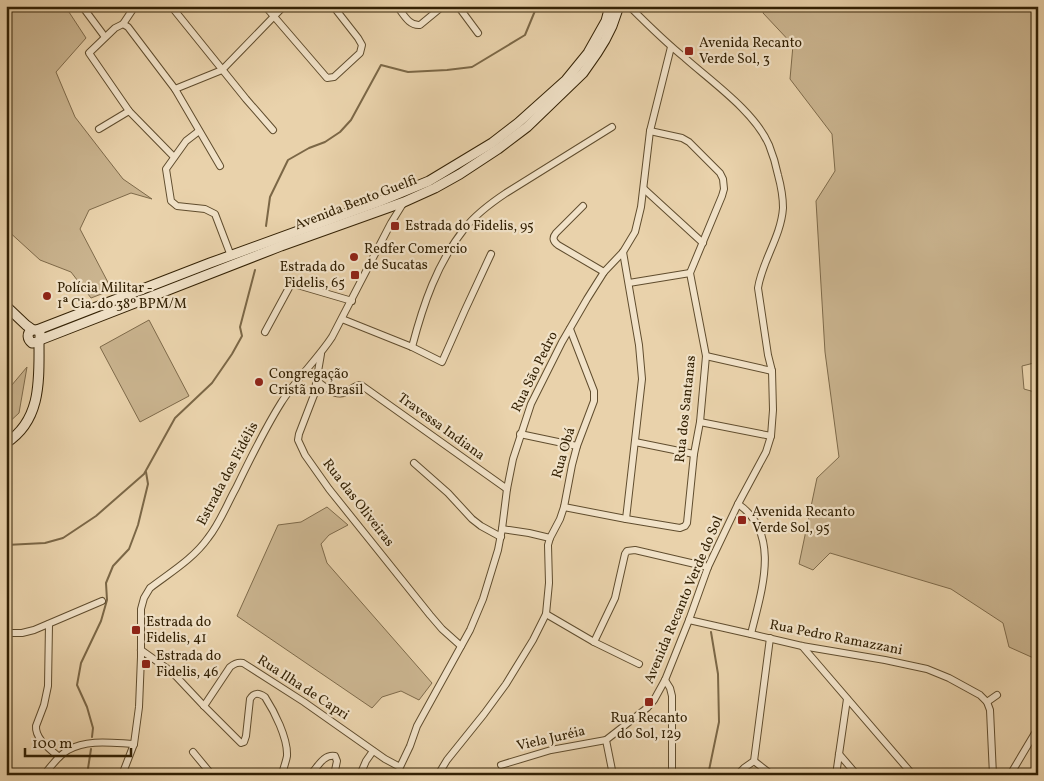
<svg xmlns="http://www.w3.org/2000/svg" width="1044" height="781" viewBox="0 0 1044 781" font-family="Vollkorn,serif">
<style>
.green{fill:#cab48f;stroke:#7e6a4a}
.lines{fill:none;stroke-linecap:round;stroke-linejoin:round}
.stream{stroke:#7b6746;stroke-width:2}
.minor-casing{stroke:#604d2e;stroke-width:8}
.secondary-casing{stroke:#332104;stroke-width:11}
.minor{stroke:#f1e2c8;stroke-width:6}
.secondary{stroke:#f1e2c8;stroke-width:9}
.poi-dot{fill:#8f2418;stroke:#f1e2c8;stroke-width:2}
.labels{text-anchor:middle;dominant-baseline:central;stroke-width:4.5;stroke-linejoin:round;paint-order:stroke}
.poi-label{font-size:14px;fill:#332104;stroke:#f1e2c8;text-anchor:start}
.street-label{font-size:14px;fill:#332104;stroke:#f1e2c8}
</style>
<rect width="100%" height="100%" fill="#e9d2ab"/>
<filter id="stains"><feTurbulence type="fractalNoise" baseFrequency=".004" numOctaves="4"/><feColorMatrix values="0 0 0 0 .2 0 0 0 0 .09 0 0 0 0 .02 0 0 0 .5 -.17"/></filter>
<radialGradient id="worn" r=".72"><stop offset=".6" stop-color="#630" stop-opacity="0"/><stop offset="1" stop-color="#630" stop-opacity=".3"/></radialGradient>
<g class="green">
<polygon points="6,6 65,6 86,38 56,72 75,117 109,161 123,179 152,199 131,193 89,210 80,229 112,290 91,298 71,272 40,260 6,229 6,201 10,188 6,185"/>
<polygon points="764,6 1034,6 1038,30 1038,362 1022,366 1024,389 1038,393 1038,660 1009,647 1003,623 951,589 830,553 813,570 799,564 817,478 839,457 825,352 816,201 835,171 832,134 790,79 793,45 763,13"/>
<polygon points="149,320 189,396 140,422 100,347"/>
<polygon points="27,367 19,413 6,425 6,392"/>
<polygon points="327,507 348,525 329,535 321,544 327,563 432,683 419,700 401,691 382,697 372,708 237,616 278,525 301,522"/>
</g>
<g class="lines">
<g class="stream">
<polyline points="266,226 270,197 288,160 309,148 325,142 340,132 351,120 381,65 408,72 447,70 472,67 525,35 537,6"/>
<polyline points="6,545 45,543 63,538 96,516 144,474 175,418 212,383 232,354 242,336 240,327 255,270"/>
<polyline points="92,737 93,728 87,707 77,685 81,663 101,621 107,600 106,583 113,566 129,549 138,525 148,484 146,472"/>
<polyline points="87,775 91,749"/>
<polyline points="708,775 719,722 718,674 711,632"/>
</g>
<defs>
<g id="minor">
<polyline points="82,6 105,37"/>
<polyline points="171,6 246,99 273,130"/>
<polyline points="265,6 327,78 334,77 360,53 362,45 358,38 333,6"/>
<path d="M 397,6 C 404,15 409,26 420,25 L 443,6"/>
<polyline points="458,6 478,33"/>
<polyline points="123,24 135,6"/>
<polyline points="175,89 222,70 284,6"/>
<polyline points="99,129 129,111"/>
<polyline points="199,131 186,141 166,169 171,201 177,206 205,209 215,214 231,256"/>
<polyline points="174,157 129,111 89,53 115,28 123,24 128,27 175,89 220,166"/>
<polyline points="644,189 703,243"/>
<path d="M 583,206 L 556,233 C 552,238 553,241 558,245 L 604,272"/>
<polyline points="623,252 639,345 642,379 626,519"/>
<polyline points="629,283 690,273"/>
<polyline points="342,319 412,347 442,362 465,310 491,254"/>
<polyline points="265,332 291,284 294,284 352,301"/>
<path d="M 412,347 C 423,305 437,263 465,228 C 476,214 491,203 506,193 L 612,127"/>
<polyline points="321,354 314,395 299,434 298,440 305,455 329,489 430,615 442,629 461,646"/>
<polyline points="706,356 772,371"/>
<path d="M 317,381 C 328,389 337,399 350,390 C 354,387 356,385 361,385 L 507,489"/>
<polyline points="700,422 771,436"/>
<polyline points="520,434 577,446"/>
<polyline points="635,442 694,454"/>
<polyline points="414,463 448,493 472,519 481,526 501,537"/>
<path d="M 738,504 C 782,534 761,592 751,634 L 802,646 L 885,660 L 927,669 L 949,678 L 980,695 L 987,702 L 990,710 L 993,775"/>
<polyline points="564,507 626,519 680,528 685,526 687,523 694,454 700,422 706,356 690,273 722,196 724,189 723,179 720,173 689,142 682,138 650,131"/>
<polyline points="502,529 529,533 550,538"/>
<polyline points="546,614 594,642 639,664"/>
<polyline points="689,620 751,634"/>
<path d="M 49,624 L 48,686 L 44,705 L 36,726 C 35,739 50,749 59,757"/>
<polyline points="6,633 22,633 34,630 102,601"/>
<polyline points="594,642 615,598 625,554 627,551 635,550 708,567"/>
<polyline points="802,646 913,775"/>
<path d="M 141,650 L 172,672 L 204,706 L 241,743 L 244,742 L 246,736 L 250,699 C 254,692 259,693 265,697 C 274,711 288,738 287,756 C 286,762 283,769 282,775"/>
<polyline points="665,680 670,688 672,696 672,775"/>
<polyline points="987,702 997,695"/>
<path d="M 204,706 L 230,667 C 235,663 238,662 243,663 L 304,702 L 385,759 L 400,767 L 410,746 L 417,726 L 470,630 L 483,599 L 498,550 L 502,529 L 507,489 L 513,459 L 531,404 L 562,342 L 587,299 L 604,272 L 623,252 L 635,232 L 641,207 L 650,131 L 671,47"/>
<polyline points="193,752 212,775"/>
<polyline points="839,754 857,775"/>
<polyline points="754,761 772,775"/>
<polyline points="501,765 551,750 606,740"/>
<path d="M 44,775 C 51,766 58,756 68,750 C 88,739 112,743 134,744"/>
<path d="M 122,775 L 134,744 L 139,707 L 141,657 L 141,609 L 144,598 L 150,588 C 171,572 193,559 208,538 C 220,523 227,504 236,488 C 250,459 264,430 281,403 C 296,379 317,360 332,337 L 391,223 L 404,202"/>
<path d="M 310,775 C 318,767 323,754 335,756 L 337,761 L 334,775"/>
<polyline points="360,775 366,761 373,751"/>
<polyline points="438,775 447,760 484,714 506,684 533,640 546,614 549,583 548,545 550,538 560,519 564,507 572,465 577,446 594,401 594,391 570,329"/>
<path d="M 613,775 L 606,740 L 647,708 L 654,700 L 665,680 L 689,620 L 708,567 L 738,504 L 766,452 L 771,436 L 773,410 L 772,371 L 768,355 L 758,288 C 762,261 781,237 783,208 C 783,197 781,186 778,175 C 776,165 773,155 769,145 C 755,112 712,82 685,58 C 665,42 647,24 629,6"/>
<polyline points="737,775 744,768 754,761 770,638"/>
<polyline points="836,775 847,699"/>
<polyline points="1010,775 1038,728"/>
</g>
<g id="secondary">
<polyline points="6,306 26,325 33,330"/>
<polyline points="37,330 210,263 378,202 429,181 492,143 518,123 566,80 588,53 606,21 610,6"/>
<path d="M 40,340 L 40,333 L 37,330 L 31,330 C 27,334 27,339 32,343 L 37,342 L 40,340 L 281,246 L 404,202 L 435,188 L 460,174 L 498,149 L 527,127 L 583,73 L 597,53 L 605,40 L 612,26 L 619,6"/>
<path d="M 6,443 C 42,420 39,379 39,341"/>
</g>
</defs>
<use href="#minor" class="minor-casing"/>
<use href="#secondary" class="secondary-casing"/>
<use href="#minor" class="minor"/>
<use href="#secondary" class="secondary"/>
</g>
<g class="poi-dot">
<rect x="684" y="46" width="10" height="10" rx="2.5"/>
<rect x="390" y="221" width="10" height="10" rx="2.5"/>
<circle cx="354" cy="257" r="5"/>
<rect x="350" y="270" width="10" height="10" rx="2.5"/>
<circle cx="47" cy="296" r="5"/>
<circle cx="259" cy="382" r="5"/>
<rect x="737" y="515" width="10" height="10" rx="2.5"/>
<rect x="131" y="625" width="10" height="10" rx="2.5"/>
<rect x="141" y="659" width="10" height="10" rx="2.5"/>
<rect x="644" y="697" width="10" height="10" rx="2.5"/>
</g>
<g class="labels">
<g class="poi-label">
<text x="699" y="43">Avenida Recanto<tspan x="699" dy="16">Verde Sol, 3</tspan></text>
<text x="405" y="226">Estrada do Fidelis, 95</text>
<text x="364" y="249">Redfer Comercio<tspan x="364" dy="16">de Sucatas</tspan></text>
<text x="345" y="267" text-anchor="end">Estrada do<tspan x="345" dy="16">Fidelis, 65</tspan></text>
<text x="57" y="288">Polícia Militar -<tspan x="57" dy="16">1ª Cia. do 38º BPM/M</tspan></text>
<text x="269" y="374">Congregação<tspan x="269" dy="16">Cristã no Brasil</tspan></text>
<text x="752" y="512">Avenida Recanto<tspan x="752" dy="16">Verde Sol, 95</tspan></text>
<text x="146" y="622">Estrada do<tspan x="146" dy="16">Fidelis, 41</tspan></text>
<text x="156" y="656">Estrada do<tspan x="156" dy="16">Fidelis, 46</tspan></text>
<text x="649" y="718" text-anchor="middle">Rua Recanto<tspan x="649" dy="16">do Sol, 129</tspan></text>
</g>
<g class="street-label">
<text transform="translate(356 203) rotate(-21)">Avenida Bento Guelfi</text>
<text transform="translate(535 372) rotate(-64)">Rua São Pedro</text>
<text transform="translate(686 409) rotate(-84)">Rua dos Santanas</text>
<text transform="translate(441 427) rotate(36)">Travessa Indiana</text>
<text transform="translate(564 453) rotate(-74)">Rua Obá</text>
<text transform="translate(228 474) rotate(-62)">Estrada dos Fidélis</text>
<text transform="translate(358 503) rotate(52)">Rua das Oliveiras</text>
<text transform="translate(684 600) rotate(-67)">Avenida Recanto Verde do Sol</text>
<text transform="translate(836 638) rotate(11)">Rua Pedro Ramazzani</text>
<text transform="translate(303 688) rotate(33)">Rua Ilha de Capri</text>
<text transform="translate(551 739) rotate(-13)">Viela Juréia</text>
</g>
</g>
<rect width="1044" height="781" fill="none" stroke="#e9d2ab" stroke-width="25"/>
<rect x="8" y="8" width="1029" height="766" fill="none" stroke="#332104" stroke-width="2.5"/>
<rect x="12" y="12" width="1019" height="756" fill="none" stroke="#332104"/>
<path d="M25 748v8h106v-8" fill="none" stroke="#332104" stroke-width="2.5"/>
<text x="32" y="748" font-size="15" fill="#332104" stroke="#f1e2c8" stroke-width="4" paint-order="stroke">100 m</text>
<rect width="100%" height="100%" filter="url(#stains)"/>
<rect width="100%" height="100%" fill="url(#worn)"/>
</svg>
